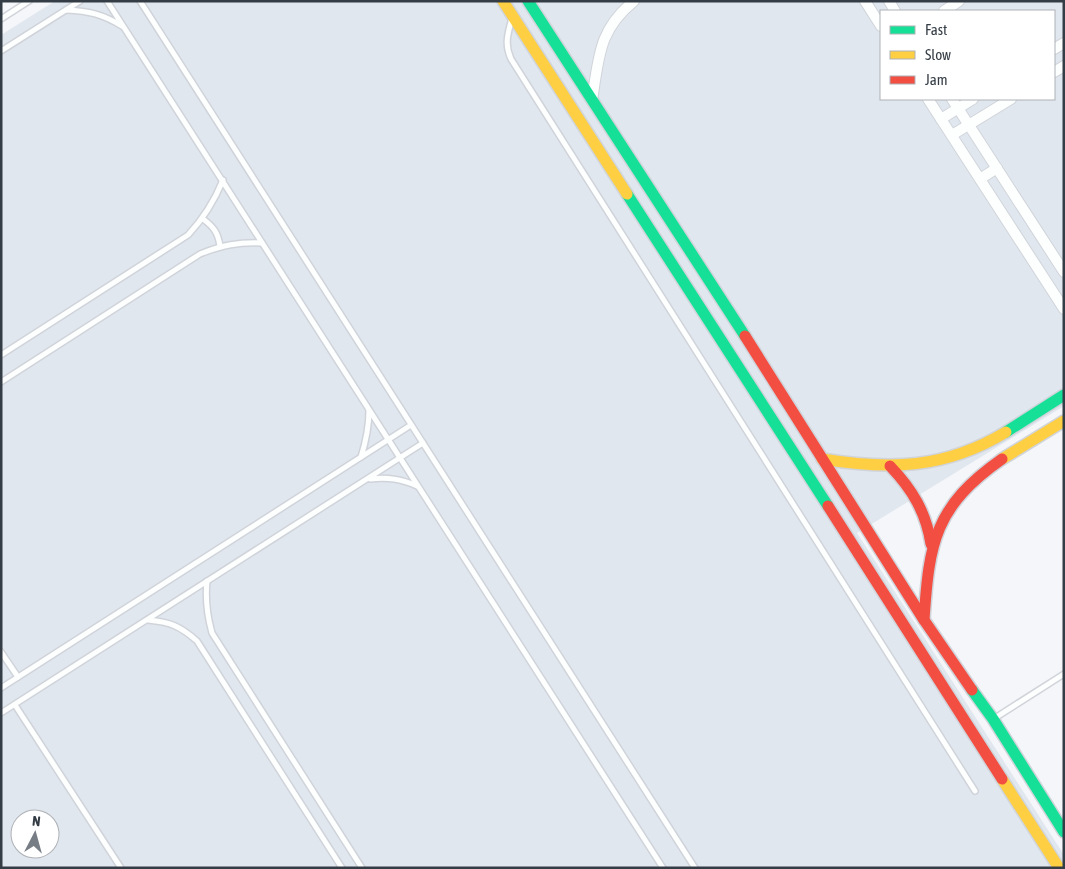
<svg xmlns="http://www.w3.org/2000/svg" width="1065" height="869" viewBox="0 0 1065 869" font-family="'Asap Condensed',sans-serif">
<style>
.built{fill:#e1e7ef;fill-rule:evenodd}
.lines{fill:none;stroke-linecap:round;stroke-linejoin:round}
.lane-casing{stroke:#d0d4da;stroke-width:8}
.street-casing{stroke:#d0d4da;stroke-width:12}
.fast-casing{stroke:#d0d4da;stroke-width:14}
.slow-casing{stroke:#d0d4da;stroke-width:14}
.jam-casing{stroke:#d0d4da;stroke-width:14}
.lane{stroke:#fdfefe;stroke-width:5}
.street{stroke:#fdfefe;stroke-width:10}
.fast{stroke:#16e098;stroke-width:11}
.slow{stroke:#ffcf43;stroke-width:11}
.jam{stroke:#f24e42;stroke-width:11}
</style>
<rect width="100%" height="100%" fill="#f4f6f9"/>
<path class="built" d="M 55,1 L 1064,1 L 1064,406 L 857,533 L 1064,855 L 1064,868 L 1,868 L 1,35 ZM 881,11 L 1054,11 L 1054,99 L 881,99 ZM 20,819 L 50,819 L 50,849 L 20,849 Z"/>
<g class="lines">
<defs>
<g id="lane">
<polyline points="107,1 663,868"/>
<polyline points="140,1 695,868"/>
<path d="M 66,10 C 89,11 102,14 122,26"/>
<path d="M 512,18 C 508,33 504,44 511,59 L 975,791"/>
<polyline points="1,19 29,1"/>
<polyline points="1,51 80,1"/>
<path d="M 203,219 C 214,227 218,233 220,246"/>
<path d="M 1,355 L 188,235 C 204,218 214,202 223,180"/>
<path d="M 1,382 L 200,254 C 222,245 239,242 262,243"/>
<path d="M 361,457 C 366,441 369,427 369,410"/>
<path d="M 370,479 C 388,477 401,479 417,486"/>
<path d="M 207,581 C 205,600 207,615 212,633 L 362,868"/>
<path d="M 148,620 C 170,622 180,626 197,641 L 342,868"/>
<polyline points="1,652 18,677"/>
<polyline points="1,688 411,425"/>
<polyline points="15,705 121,868"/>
<polyline points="1,713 423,443"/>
<polyline points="995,718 1064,674"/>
</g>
<g id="street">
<polyline points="865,1 881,26"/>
<polyline points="889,1 895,11"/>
<polyline points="944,11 959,1"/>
<polyline points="1054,49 1064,43"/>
<polyline points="1054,72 1064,66"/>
<polyline points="928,99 1064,309"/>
<polyline points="952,99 1064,272"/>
<path d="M 592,100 C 599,58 598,30 634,1"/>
<polyline points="941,119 973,99"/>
<polyline points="952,135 1011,99"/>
<polyline points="980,179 997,168"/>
</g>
<g id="fast">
<polyline points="528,1 745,336"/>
<polyline points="627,194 828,506"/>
<polyline points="1006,432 1064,395"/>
<polyline points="972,690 993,719 1064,832"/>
</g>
<g id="slow">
<polyline points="503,1 627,194"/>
<path d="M 822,459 C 890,470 945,469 1006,432"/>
<polyline points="1002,459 1064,421"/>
<polyline points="1002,779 1059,868"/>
</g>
<g id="jam">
<polyline points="745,336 924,620 972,690"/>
<path d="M 890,466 C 912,489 926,512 931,544"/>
<polyline points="828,506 1002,779"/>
<path d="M 924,620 C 929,542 935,506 1002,459"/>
</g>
</defs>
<use href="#lane" class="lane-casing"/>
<use href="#street" class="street-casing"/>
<use href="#fast" class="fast-casing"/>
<use href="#slow" class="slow-casing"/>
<use href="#jam" class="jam-casing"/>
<use href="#lane" class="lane"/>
<use href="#street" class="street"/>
<use href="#fast" class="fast"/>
<use href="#slow" class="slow"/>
<use href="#jam" class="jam"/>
</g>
<rect width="1065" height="869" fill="none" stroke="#343c45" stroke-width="5"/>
<rect x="880" y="10" width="175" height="90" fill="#ffffff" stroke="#aeb1b5"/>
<rect x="890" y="26" width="25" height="8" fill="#16e098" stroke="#aeb1b5"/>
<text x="925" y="35" font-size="15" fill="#343c45">Fast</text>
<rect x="890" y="51" width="25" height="8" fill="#ffcf43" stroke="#aeb1b5"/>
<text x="925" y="60" font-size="15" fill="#343c45">Slow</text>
<rect x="890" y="76" width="25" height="8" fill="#f24e42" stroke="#aeb1b5"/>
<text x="925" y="85" font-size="15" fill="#343c45">Jam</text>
<g transform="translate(35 834) rotate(6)"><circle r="24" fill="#ffffff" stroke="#aeb1b5"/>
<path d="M0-4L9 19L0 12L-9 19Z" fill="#777d84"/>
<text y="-8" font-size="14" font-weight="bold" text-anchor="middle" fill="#343c45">N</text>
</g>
</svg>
